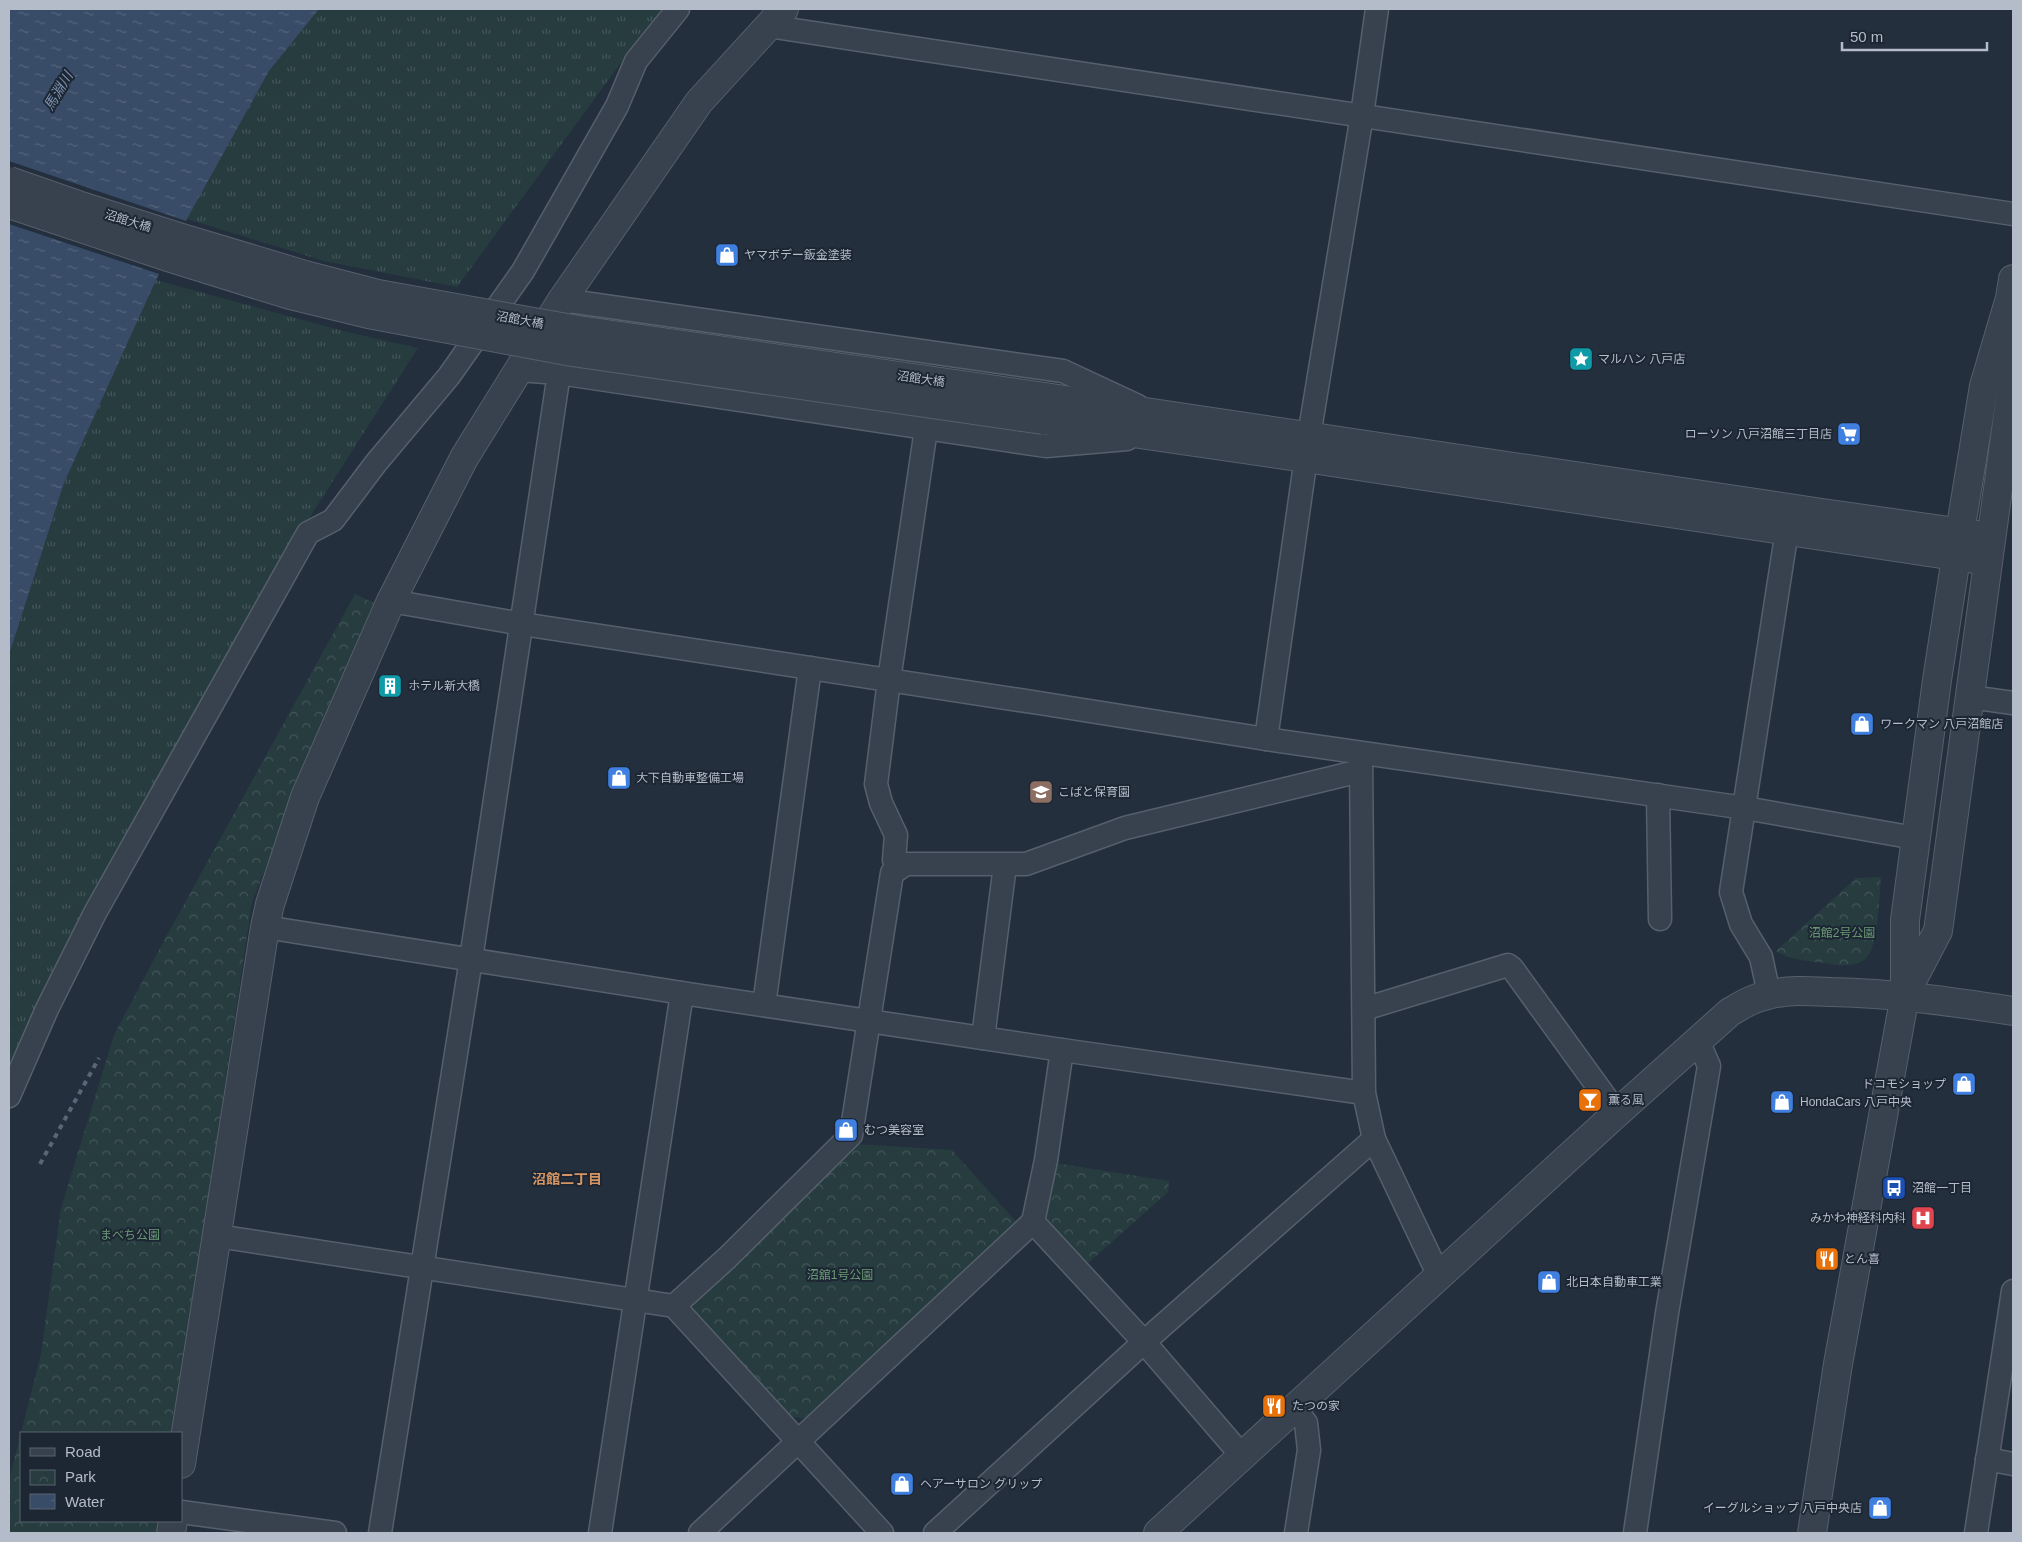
<svg xmlns="http://www.w3.org/2000/svg" width="2022" height="1542" viewBox="0 0 2022 1542" font-family="Arial,'Noto Sans JP',sans-serif">
<style>
.grass{fill:url(#grass-tufts)}
.park{fill:url(#park-crowns)}
.water{fill:url(#water-ripples)}
.pier{fill:#242f3e}
.lines{fill:none;stroke-linecap:round;stroke-linejoin:round}
.minor-casing{stroke:#565f6c;stroke-width:25}
.tertiary-casing{stroke:#565f6c;stroke-width:30}
.minor{stroke:#38414e;stroke-width:22}
.tertiary{stroke:#38414e;stroke-width:28}
.rail{stroke:#5a6575;stroke-width:4;stroke-dasharray:5 5;stroke-linecap:butt}
.tertiary-bridge-casing{stroke:#565f6c;stroke-width:30;stroke-linecap:butt}
.tertiary-bridge{stroke:#38414e;stroke-width:28}
.labels{text-anchor:middle;dominant-baseline:central;stroke-width:4;stroke-linejoin:round;paint-order:stroke}
.street-label{font-size:12px;fill:#b4bcc9;stroke:#1d2633}
.poi-label{font-size:12px;fill:#b4bcc9;stroke:#1d2633;text-anchor:start}
.park-label{font-size:12px;fill:#6b9a76;stroke:#1d2633}
.water-label{font-size:14px;font-style:italic;fill:#7c92b1;stroke:#1d2633}
.neighbourhood-label{font-size:14px;font-weight:bold;fill:#d59563;stroke:#1d2633}
</style>
<defs>
<pattern id="grass-tufts" width="24" height="20" patternUnits="userSpaceOnUse" patternTransform="scale(1.25)"><rect width="24" height="20" fill="#263c3f"/><path d="M3 7l-1-3M5 7V3M7 7l1-3M15 17l-1-3M17 17v-4M19 17l1-3" fill="none" stroke="#435659"/></pattern>
<pattern id="park-crowns" width="20" height="18" patternUnits="userSpaceOnUse" patternTransform="scale(1.25)"><rect width="20" height="18" fill="#263c3f"/><path d="M2 6a3 3 0 1 1 6 0M12 15a3 3 0 1 1 6 0" fill="none" stroke="#435659"/></pattern>
<pattern id="water-ripples" width="26" height="14" patternUnits="userSpaceOnUse" patternTransform="scale(1.25)"><rect width="26" height="14" fill="#394c67"/><path d="M2 4q2-2 4 0t4 0M15 11q2-2 4 0t4 0" fill="none" stroke="#53647b"/></pattern>
</defs>
<rect width="100%" height="100%" fill="#242f3e"/>
<g class="grass">
<polygon points="319,9 665,9 617,68 457,287 324,261 187,219 269,71"/>
<polygon points="156,280 347,332 418,348 313,512 235,643 9,1078 9,655 64,483"/>
</g>
<g class="park">
<polygon points="355,594 374,603 252,902 173,1433 21,1433 21,1521 160,1521 158,1533 9,1533 9,1480 41,1354 61,1208 114,1035 166,937"/>
<path d="M 1881,877 C 1879,895 1879,948 1865,959 C 1853,968 1837,965 1824,963 C 1808,961 1790,960 1776,951 L 1856,878 Z"/>
<polygon points="855,1144 952,1150 1019,1225 812,1419 792,1417 691,1308 690,1299"/>
<polygon points="1055,1163 1169,1181 1168,1192 1087,1264 1046,1217"/>
</g>
<polygon class="water" points="9,9 319,9 269,71 187,219 156,280 64,483 9,655"/>
<polygon class="pier" points="9,161 189,222 162,275 9,224"/>
<g class="lines">
<defs>
<g id="minor">
<path d="M 768,26 C 1183,90 1599,148 2013,214"/>
<polyline points="562,300 1063,371 1138,406"/>
<polyline points="518,370 559,373 1046,446 1127,439"/>
<polyline points="391,601 522,624 1039,703 1266,739 1745,808 1915,838"/>
<polyline points="1970,697 2013,703"/>
<polyline points="1266,739 1309,436 1362,115 1377,9"/>
<polyline points="1361,758 1364,1093 1374,1139 1439,1276"/>
<polyline points="1658,795 1660,919"/>
<polyline points="898,869 894,860 896,835 881,803 876,784 889,680 926,429"/>
<polyline points="265,927 682,993 1062,1050 1364,1093"/>
<polyline points="1769,994 1761,957 1741,924 1731,892 1787,530"/>
<polyline points="764,1005 810,668"/>
<polyline points="1364,1009 1508,965 1512,968 1617,1113"/>
<polyline points="983,1038 1005,865"/>
<polyline points="1062,1050 1046,1160 1033,1222 1144,1342 1243,1457"/>
<polyline points="9,1096 47,1009 95,913 308,533 333,520 376,463 449,376 523,271 617,106 636,61 678,9"/>
<polyline points="217,1236 674,1306 882,1533"/>
<polyline points="674,1306 727,1258 851,1135 892,873 906,864 1026,864 1125,828 1360,771"/>
<polyline points="1295,1409 1306,1423 1309,1450 1296,1533"/>
<polyline points="1987,1459 2013,1464"/>
<polyline points="181,1512 335,1533"/>
<polyline points="380,1533 471,959 559,373"/>
<polyline points="600,1533 682,993"/>
<polyline points="700,1533 1033,1222"/>
<polyline points="935,1533 1144,1342 1374,1139"/>
<polyline points="1635,1533 1667,1313 1709,1066 1698,1041"/>
<polyline points="1976,1533 2013,1291"/>
</g>
<g id="tertiary">
<polyline points="1045,397 1822,513 1991,537"/>
<polyline points="1043,420 1305,458 1988,561"/>
<polyline points="1906,992 1938,931 2011,393 2010,327"/>
<polyline points="181,1464 265,927 270,904 305,797 391,601 464,458 562,300 699,102 784,9"/>
<polyline points="171,1533 173,1521"/>
<path d="M 1158,1533 L 1617,1113 L 1730,1012 C 1742,1005 1753,998 1768,995 C 1788,989 1811,991 1832,992 C 1893,993 1953,1002 2013,1011"/>
<polyline points="1812,1533 1838,1364 1905,995 1905,920 1937,680 1960,532 1984,386 2010,298 2013,279"/>
</g>
</defs>
<use href="#minor" class="minor-casing"/>
<use href="#tertiary" class="tertiary-casing"/>
<use href="#minor" class="minor"/>
<use href="#tertiary" class="tertiary"/>
<polyline class="rail" points="40,1164 99,1058"/>
<defs>
<g id="tertiary-bridge">
<polyline points="9,181 78,205 182,238 305,275 378,294 578,330 1045,397"/>
<polyline points="9,204 171,258 290,295 368,314 572,352 1043,420"/>
</g>
</defs>
<use href="#tertiary-bridge" class="tertiary-bridge-casing"/>
<use href="#tertiary-bridge" class="tertiary-bridge"/>
</g>
<defs>
<symbol id="shop-square" viewBox="-11 -11 22 22"><rect x="-9" y="-9" width="18" height="18" rx="4" fill="#3f7fe0" stroke="#1d2633"/><path d="M-5-2.5h2.3a2.7 3.5 0 0 1 5.4 0H5L5.5 6h-11ZM-1.5-2.5h3a1.5 2.3 0 0 0-3 0Z" fill="#fff"/></symbol>
<symbol id="sight-square" viewBox="-11 -11 22 22"><rect x="-9" y="-9" width="18" height="18" rx="4" fill="#0f9aa8" stroke="#1d2633"/><path d="M0-6L1.8-2.2L6-1.7L2.9 1.2L3.7 5.4L0 3.3L-3.7 5.4L-2.9 1.2L-6-1.7L-1.8-2.2Z" fill="#fff"/></symbol>
<symbol id="supermarket-square" viewBox="-11 -11 22 22"><rect x="-9" y="-9" width="18" height="18" rx="4" fill="#3f7fe0" stroke="#1d2633"/><path d="M-6-5.5h2.5l.6 2H6L4.5 2H-2.5L-4.4-4H-6ZM-1.5 3.2a1.3 1.3 0 1 0 .1 0ZM3 3.2a1.3 1.3 0 1 0 .1 0Z" fill="#fff"/></symbol>
<symbol id="building-square" viewBox="-11 -11 22 22"><rect x="-9" y="-9" width="18" height="18" rx="4" fill="#0f9aa8" stroke="#1d2633"/><path d="M-4-6H4V6H1V3H-1V6H-4ZM-2.5-4.3h1.7v1.8h-1.7ZM.8-4.3h1.7v1.8H.8ZM-2.5-1h1.7V.8h-1.7ZM.8-1h1.7V.8H.8Z" fill="#fff"/></symbol>
<symbol id="school-square" viewBox="-11 -11 22 22"><rect x="-9" y="-9" width="18" height="18" rx="4" fill="#8d6e63" stroke="#1d2633"/><path d="M0-5L7-2L0 1L-7-2ZM-4 1L0 2.5L4 1V4Q0 6-4 4Z" fill="#fff"/></symbol>
<symbol id="bar-square" viewBox="-11 -11 22 22"><rect x="-9" y="-9" width="18" height="18" rx="4" fill="#e8710a" stroke="#1d2633"/><path d="M-6-5H6L.8 .8V4.5H3.5V6h-7V4.5H-.8V.8Z" fill="#fff"/></symbol>
<symbol id="bus-square" viewBox="-11 -11 22 22"><rect x="-9" y="-9" width="18" height="18" rx="4" fill="#1a4fb4" stroke="#1d2633"/><path d="M-5-6H5V4H4V6H2V4H-2V6H-4V4H-5ZM-3.5-4V0h7V-4ZM-3.5 1.2v1.5H-2V1.2ZM2 1.2v1.5H3.5V1.2Z" fill="#fff"/></symbol>
<symbol id="hospital-square" viewBox="-11 -11 22 22"><rect x="-9" y="-9" width="18" height="18" rx="4" fill="#e0444e" stroke="#1d2633"/><path d="M-5-5h3v3.5h4V-5h3V5h-3V1.5h-4V5h-3Z" fill="#fff"/></symbol>
<symbol id="restaurant-square" viewBox="-11 -11 22 22"><rect x="-9" y="-9" width="18" height="18" rx="4" fill="#e8710a" stroke="#1d2633"/><path d="M-5-6h1v4h1v-4h1v4h1v-4h1v5L-1.5 .5V6h-2V.5L-5-1ZM5-6V6H3V1.5H1.5Q1.5-4 5-6Z" fill="#fff"/></symbol>
</defs>
<g fill-rule="evenodd">
<use href="#shop-square" x="713" y="241" width="28" height="28"/>
<use href="#sight-square" x="1567" y="345" width="28" height="28"/>
<use href="#supermarket-square" x="1835" y="420" width="28" height="28"/>
<use href="#building-square" x="376" y="672" width="28" height="28"/>
<use href="#shop-square" x="1848" y="710" width="28" height="28"/>
<use href="#shop-square" x="605" y="764" width="28" height="28"/>
<use href="#school-square" x="1027" y="778" width="28" height="28"/>
<use href="#shop-square" x="1950" y="1070" width="28" height="28"/>
<use href="#bar-square" x="1576" y="1086" width="28" height="28"/>
<use href="#shop-square" x="1768" y="1088" width="28" height="28"/>
<use href="#shop-square" x="832" y="1116" width="28" height="28"/>
<use href="#bus-square" x="1880" y="1174" width="28" height="28"/>
<use href="#hospital-square" x="1909" y="1204" width="28" height="28"/>
<use href="#restaurant-square" x="1813" y="1245" width="28" height="28"/>
<use href="#shop-square" x="1535" y="1268" width="28" height="28"/>
<use href="#restaurant-square" x="1260" y="1392" width="28" height="28"/>
<use href="#shop-square" x="888" y="1470" width="28" height="28"/>
<use href="#shop-square" x="1866" y="1494" width="28" height="28"/>
</g>
<g class="labels">
<g class="street-label">
<text transform="translate(128 221) rotate(17)">沼館大橋</text>
<text transform="translate(520 320) rotate(10)">沼館大橋</text>
<text transform="translate(921 379) rotate(8)">沼館大橋</text>
</g>
<g class="poi-label">
<text x="744" y="255">ヤマボデー鈑金塗装</text>
<text x="1598" y="359">マルハン 八戸店</text>
<text x="1832" y="434" text-anchor="end">ローソン 八戸沼館三丁目店</text>
<text x="408" y="686">ホテル新大橋</text>
<text x="1880" y="724">ワークマン 八戸沼館店</text>
<text x="636" y="778">大下自動車整備工場</text>
<text x="1058" y="792">こばと保育園</text>
<text x="1946" y="1084" text-anchor="end">ドコモショップ</text>
<text x="1608" y="1100">薫る風</text>
<text x="1800" y="1102">HondaCars 八戸中央</text>
<text x="864" y="1130">むつ美容室</text>
<text x="1912" y="1188">沼館一丁目</text>
<text x="1906" y="1218" text-anchor="end">みかわ神経科内科</text>
<text x="1844" y="1259">とん喜</text>
<text x="1566" y="1282">北日本自動車工業</text>
<text x="1292" y="1406">たつの家</text>
<text x="920" y="1484">ヘアーサロン グリップ</text>
<text x="1862" y="1508" text-anchor="end">イーグルショップ 八戸中央店</text>
</g>
<g class="park-label">
<text x="1842" y="933">沼館2号公園</text>
<text x="130" y="1235">まべち公園</text>
<text x="840" y="1275">沼舘1号公園</text>
</g>
<g class="water-label">
<text transform="translate(58 91) rotate(-59)">馬淵川</text>
</g>
<g class="neighbourhood-label">
<text x="567" y="1179">沼館二丁目</text>
</g>
</g>
<rect width="2022" height="1542" fill="none" stroke="#b4bcc9" stroke-width="20"/>
<rect x="20" y="1432" width="162" height="90" fill="#1d2633" stroke="#59626f"/>
<rect x="30" y="1448" width="25" height="8" fill="#38414e" stroke="#59626f"/>
<text x="65" y="1457" font-size="15" fill="#b4bcc9">Road</text>
<rect x="30" y="1470" width="25" height="15" fill="url(#park-crowns)" stroke="#59626f"/>
<text x="65" y="1482" font-size="15" fill="#b4bcc9">Park</text>
<rect x="30" y="1494" width="25" height="15" fill="url(#water-ripples)" stroke="#59626f"/>
<text x="65" y="1507" font-size="15" fill="#b4bcc9">Water</text>
<path d="M1842 42v8h145v-8" fill="none" stroke="#b4bcc9" stroke-width="2.5"/>
<text x="1850" y="42" font-size="15" fill="#b4bcc9" stroke="#1d2633" stroke-width="4" paint-order="stroke">50 m</text>
</svg>
